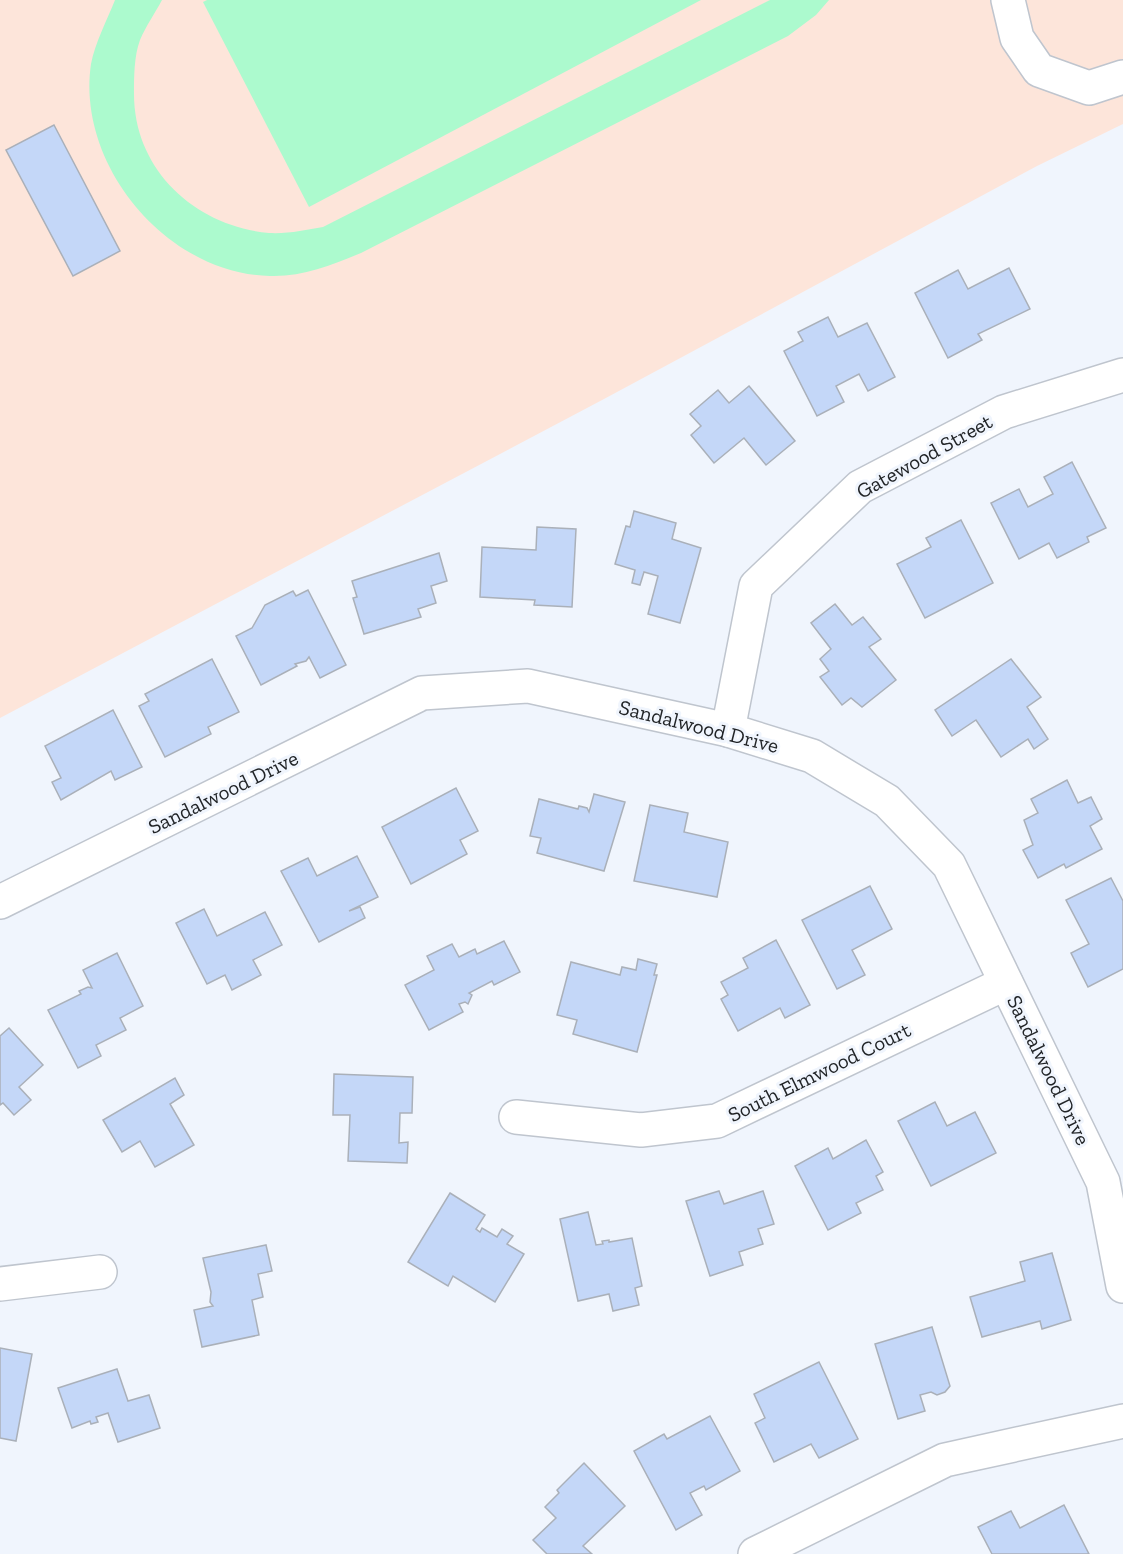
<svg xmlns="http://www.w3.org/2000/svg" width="1123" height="1554" viewBox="0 0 1123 1554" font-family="'Zilla Slab',serif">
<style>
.education{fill:#fde5da}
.green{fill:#acface}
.building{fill:#c4d7f8;stroke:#aab0b9;stroke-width:1.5}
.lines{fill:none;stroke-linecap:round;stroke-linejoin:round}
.minor-casing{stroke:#bfc5ce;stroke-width:36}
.minor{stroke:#fff;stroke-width:33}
.labels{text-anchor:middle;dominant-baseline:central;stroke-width:6;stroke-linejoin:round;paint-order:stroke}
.street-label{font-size:21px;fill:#212427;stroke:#f0f5fd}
</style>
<rect width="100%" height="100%" fill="#f0f5fd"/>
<polygon class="education" points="0,0 1123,0 1123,124 1037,166 604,399 0,718"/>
<g class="green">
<path d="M 115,0 L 162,0 C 155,13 146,26 140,40 C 134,56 134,77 134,94 C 134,170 195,226 269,233 C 288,234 306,230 323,227 L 770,0 L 829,0 L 816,15 L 788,36 L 361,253 C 331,265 303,277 270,276 C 167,274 76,165 91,64 C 95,43 107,20 115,0 Z"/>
<polygon points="207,0 701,0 309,207 203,2"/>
</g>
<g class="building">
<polygon points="54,125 120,251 73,276 6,150"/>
<polygon points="1009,268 1030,309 978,334 982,340 948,358 915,293 958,270 968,289"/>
<polygon points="828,317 838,337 867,323 895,377 868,391 859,374 836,386 844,402 817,416 784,351 803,341 798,332"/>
<polygon points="749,386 795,441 766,465 744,438 714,463 691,435 701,426 690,414 718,390 729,403"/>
<polygon points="1072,462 1106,528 1087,537 1089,542 1057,558 1049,543 1019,559 991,503 1019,489 1028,507 1053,494 1044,477"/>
<polygon points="634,511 676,523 672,539 701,548 680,623 648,614 658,576 644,572 640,585 632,583 635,570 615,564 626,526 630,527"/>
<polygon points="961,520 993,583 925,618 897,564 931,547 926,538"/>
<polygon points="537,527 576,529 572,607 534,605 535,600 480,597 482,547 536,550"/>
<polygon points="439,553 447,581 431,586 436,603 418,609 421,617 364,634 353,598 357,597 352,581"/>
<polygon points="308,590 346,665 320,678 309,657 306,661 295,664 297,666 261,685 236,636 252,628 265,605 293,591 296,596"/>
<polygon points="835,604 852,625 863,617 881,639 869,647 896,680 862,707 851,698 842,705 820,677 829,671 820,659 831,649 811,623"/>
<polygon points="212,659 239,712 208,727 211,734 165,757 139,706 149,701 145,694"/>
<polygon points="1011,659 1041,697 1027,707 1048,739 1034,749 1028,739 1001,757 976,720 952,736 935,710"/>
<polygon points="113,710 142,767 115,780 111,771 61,800 52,782 61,778 45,746"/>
<polygon points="1067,780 1078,803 1091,797 1102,819 1090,826 1102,849 1066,868 1064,864 1038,878 1023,850 1033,845 1024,820 1038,813 1031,799"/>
<polygon points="456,788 478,831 460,840 467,854 411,884 382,827"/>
<polygon points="594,794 625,802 604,871 537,853 541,838 530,836 539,799 578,809 579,806 587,808 589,812"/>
<polygon points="650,805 688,813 684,832 728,842 717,897 634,881"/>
<polygon points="357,856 378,897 349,911 360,907 365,918 319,942 281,871 308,858 317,876"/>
<polygon points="1111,878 1123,901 1123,969 1088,987 1071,953 1089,944 1066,900"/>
<polygon points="870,886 892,929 852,950 865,975 837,989 802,920"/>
<polygon points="204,909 217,936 265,912 282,945 253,960 261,975 232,990 225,975 207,984 176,923"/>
<polygon points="776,940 810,1005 785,1018 780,1008 738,1031 721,999 728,995 721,982 748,968 743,958"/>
<polygon points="504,941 520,972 494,985 492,981 469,993 472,995 468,1004 465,1002 459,1004 463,1012 429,1030 405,985 434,970 427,956 452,944 459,957 475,949 477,954"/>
<polygon points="117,953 143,1006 120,1018 126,1030 96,1045 101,1056 78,1068 48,1010 81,994 79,991 88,987 92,988 83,970"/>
<polygon points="638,959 657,964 654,975 657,975 637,1052 573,1034 577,1020 557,1015 571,962 620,975 622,967 636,970"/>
<polygon points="9,1028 43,1065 19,1087 31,1100 14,1115 3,1103 0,1105 0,1036"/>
<polygon points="334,1074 413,1077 412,1113 400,1113 399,1143 408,1142 407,1163 348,1161 350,1115 333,1115"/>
<polygon points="175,1078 184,1095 170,1104 194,1145 155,1167 140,1141 122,1152 103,1120"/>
<polygon points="935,1102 947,1126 975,1112 996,1153 931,1186 898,1121"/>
<polygon points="866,1140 883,1172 876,1176 883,1190 856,1203 861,1213 828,1230 795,1166 828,1148 833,1159"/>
<polygon points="719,1191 724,1204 763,1191 774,1224 758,1229 763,1244 739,1252 743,1265 710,1276 686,1201"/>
<polygon points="450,1193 485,1215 476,1229 480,1232 482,1228 497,1237 502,1229 513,1236 507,1244 524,1254 495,1302 453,1276 448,1286 408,1262"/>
<polygon points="588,1212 596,1245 603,1244 602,1241 609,1240 609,1242 632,1238 642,1286 635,1288 639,1305 613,1311 609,1294 578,1301 560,1219"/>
<polygon points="266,1245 272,1271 258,1274 263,1297 252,1300 259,1335 202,1347 194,1310 213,1306 210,1302 211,1292 203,1258"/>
<polygon points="1052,1253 1071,1320 1042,1329 1040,1321 982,1337 970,1297 1025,1281 1020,1262"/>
<polygon points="932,1327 950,1386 945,1392 937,1395 931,1392 920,1395 925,1411 898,1419 875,1344"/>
<polygon points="0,1348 32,1354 16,1441 0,1438"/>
<polygon points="819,1362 858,1439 819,1458 811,1444 774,1462 755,1423 765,1418 754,1394"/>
<polygon points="117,1369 128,1401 149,1395 160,1428 118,1442 108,1413 96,1417 98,1422 91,1424 90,1421 72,1428 58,1388"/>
<polygon points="710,1416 740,1471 706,1490 704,1486 690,1493 702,1515 676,1530 634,1451 664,1434 667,1439"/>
<polygon points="584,1463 625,1506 583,1546 592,1554 547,1554 533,1540 556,1518 545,1507 559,1493 557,1490"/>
<polygon points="1064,1505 1089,1554 992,1554 978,1527 1011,1511 1020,1528"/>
</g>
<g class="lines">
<defs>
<g id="minor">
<polyline points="1008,0 1017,38 1039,70 1089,88 1123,77"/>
<polyline points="728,730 756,586 860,487 1004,412 1123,375"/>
<polyline points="0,902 422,693 528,686 728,730 812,756 887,801 949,865 1103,1182 1123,1286"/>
<polyline points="516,1117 641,1130 717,1121 1006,983"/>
<polyline points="0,1284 100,1272"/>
<polyline points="755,1554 945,1460 1123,1421"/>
</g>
</defs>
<use href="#minor" class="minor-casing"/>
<use href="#minor" class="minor"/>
</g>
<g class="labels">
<g class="street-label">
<text transform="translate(924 456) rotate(-29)">Gatewood Street</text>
<text transform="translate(699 726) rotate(14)">Sandalwood Drive</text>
<text transform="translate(223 792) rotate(-26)">Sandalwood Drive</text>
<text transform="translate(1049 1070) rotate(64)">Sandalwood Drive</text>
<text transform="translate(819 1072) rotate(-26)">South Elmwood Court</text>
</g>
</g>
</svg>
